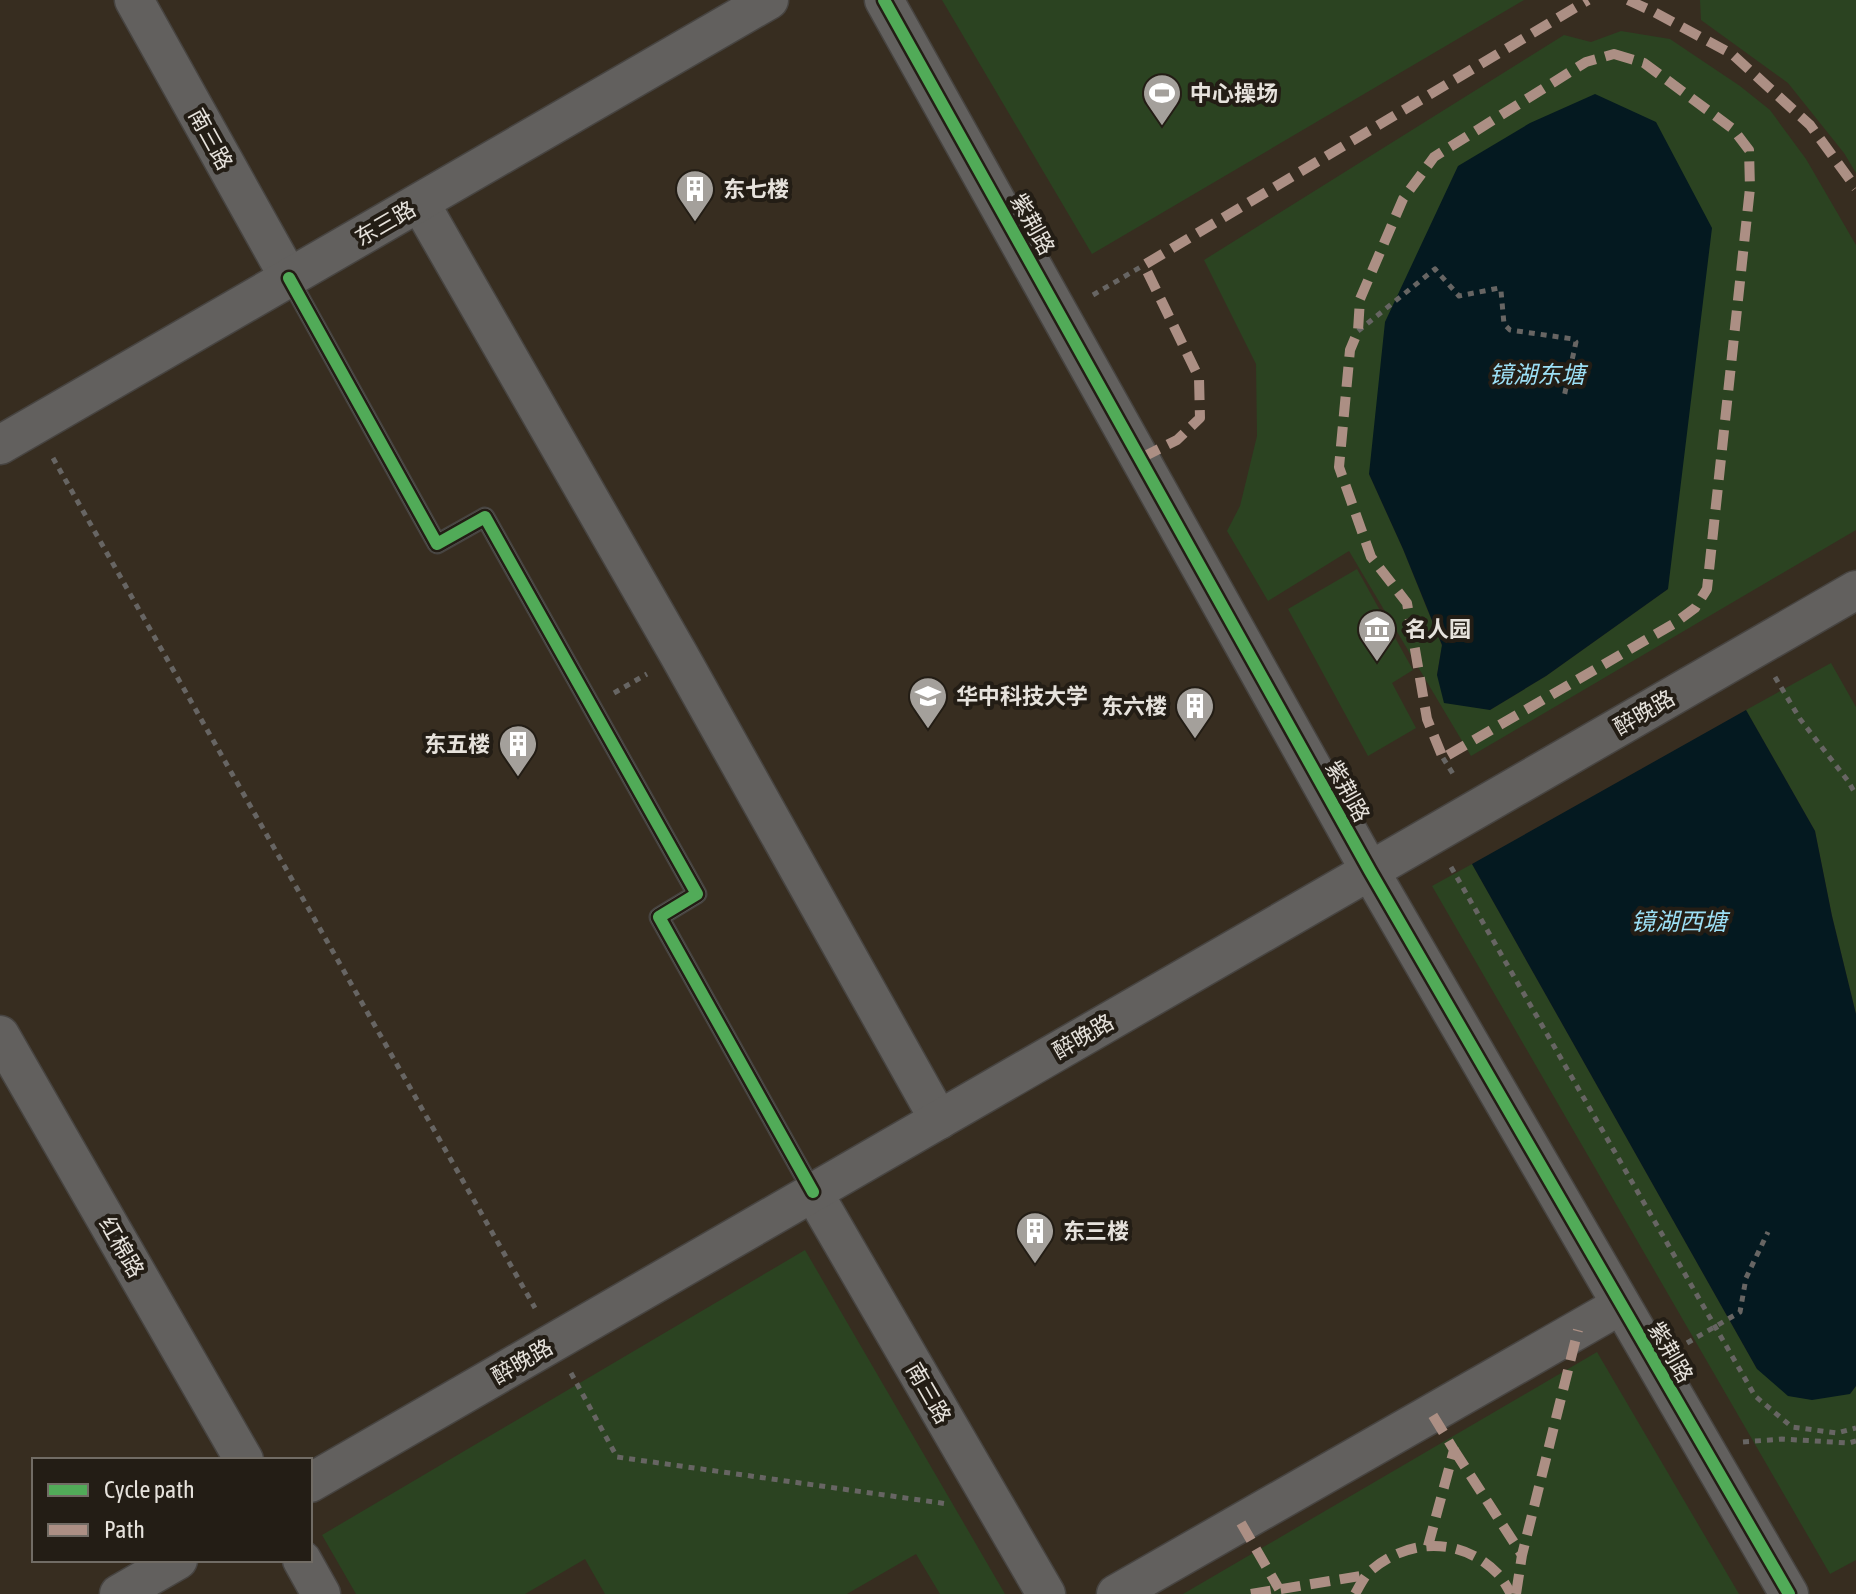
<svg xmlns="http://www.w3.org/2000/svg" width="1856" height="1594" viewBox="0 0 1856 1594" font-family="'Asap Condensed','Noto Sans SC',sans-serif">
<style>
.built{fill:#372d20;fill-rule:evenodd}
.green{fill:#2b4321;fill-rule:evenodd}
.water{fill:#041920}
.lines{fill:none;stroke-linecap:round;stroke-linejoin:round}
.service-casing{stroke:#474441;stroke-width:21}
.minor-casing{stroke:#474441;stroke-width:41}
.path{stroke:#676563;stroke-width:5;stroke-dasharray:6 6;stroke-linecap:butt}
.service{stroke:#62605e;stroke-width:18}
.minor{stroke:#62605e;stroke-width:38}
.quiet{stroke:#ac8f84;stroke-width:10;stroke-dasharray:20 10;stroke-linecap:butt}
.cycleway-casing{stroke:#231d15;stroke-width:17}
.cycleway{stroke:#51ab58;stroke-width:12}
.labels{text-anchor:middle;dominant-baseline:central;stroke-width:8;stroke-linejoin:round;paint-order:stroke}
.poi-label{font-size:22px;font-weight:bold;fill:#e6e2dc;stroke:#231d15;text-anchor:start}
.street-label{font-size:22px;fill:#e6e2dc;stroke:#231d15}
.water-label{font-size:24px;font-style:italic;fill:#9cdff5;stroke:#231d15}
</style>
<rect width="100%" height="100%" fill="#2a2622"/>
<path class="built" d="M 0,0 L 1856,0 L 1856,1594 L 0,1594 ZM 34,1460 L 310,1460 L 310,1560 L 34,1560 Z"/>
<g class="green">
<polygon points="942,0 1524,0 1092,254"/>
<polygon points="1700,0 1856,0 1856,173 1844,153 1788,83 1701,20"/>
<path d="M 1621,31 L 1670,39 L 1740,86 L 1770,110 L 1806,159 L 1856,245 L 1856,530 L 1471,756 L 1349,551 L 1268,601 L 1227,531 L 1240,506 L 1257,436 L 1256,364 L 1204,260 L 1564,35 L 1591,42 ZM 1369,474 L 1668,589 L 1546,676 L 1490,710 L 1437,675 L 1442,646 L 1403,549 Z"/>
<polygon points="1357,569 1413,670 1392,683 1416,728 1368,756 1288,609"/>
<polygon points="1831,663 1856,707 1856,1014 1832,916 1815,831 1746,710"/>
<polygon points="1472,864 1757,1369 1850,1394 1856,1386 1856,1560 1830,1574 1432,886"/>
<polygon points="805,1250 1005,1594 940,1594 916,1554 847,1594 605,1594 585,1559 525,1594 356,1594 322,1535"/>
<polygon points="1597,1352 1739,1594 1183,1594"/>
</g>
<g class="water">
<polygon points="1595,94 1656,122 1712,228 1668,589 1546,676 1490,710 1444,703 1437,675 1442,645 1403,549 1369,474 1385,322 1458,166 1530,123"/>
<polygon points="1746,710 1815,831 1832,916 1856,1014 1856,1386 1850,1394 1812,1400 1788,1396 1757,1369 1472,864"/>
</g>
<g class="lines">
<defs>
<polyline id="service" points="289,278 437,544 485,517 697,894 659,917 813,1192"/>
<g id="minor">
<polyline points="134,0 289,278"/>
<polyline points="884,0 1370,871 1789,1594"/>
<polyline points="420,203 679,655 939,1120"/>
<polyline points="0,445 769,0"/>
<polyline points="0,1035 244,1460"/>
<polyline points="813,1192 1046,1594"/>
<polyline points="310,1483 1856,590"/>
<polyline points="302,1560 321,1594"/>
<polyline points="119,1594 178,1560"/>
<polyline points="1116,1594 1621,1305"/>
</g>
</defs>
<use href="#service" class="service-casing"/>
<use href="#minor" class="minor-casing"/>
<g class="path">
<polyline points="1093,295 1144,265"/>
<polyline points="1358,331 1435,269 1459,296 1499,288 1501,291 1504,324 1510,330 1573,339 1576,342 1564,397"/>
<polyline points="53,458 535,1308"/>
<polyline points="1775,677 1800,719 1848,781 1856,795"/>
<polyline points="614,693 647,674"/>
<polyline points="1443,758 1455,777"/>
<polyline points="1451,867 1755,1396 1792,1427 1837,1433 1856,1428"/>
<polyline points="1687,1343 1740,1312 1746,1278 1768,1232"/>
<polyline points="571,1373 617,1457 948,1504"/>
<polyline points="1743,1442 1782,1439 1849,1443 1856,1441"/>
</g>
<use href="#service" class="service"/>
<use href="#minor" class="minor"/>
<g class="quiet">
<polyline points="1628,0 1654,12 1732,54 1810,125 1856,188"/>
<polygon points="1614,54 1644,63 1733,129 1749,150 1750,188 1707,589 1695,608 1675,623 1443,758 1427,719 1407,603 1371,557 1339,467 1350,350 1358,331 1360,299 1403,199 1434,157 1586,62"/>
<polyline points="1141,458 1177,440 1200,418 1199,378 1144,265 1588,0"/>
<polyline points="1454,1450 1522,1555"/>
<polyline points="1241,1523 1279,1589"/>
<polyline points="1428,1546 1454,1450 1432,1414"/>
<polyline points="1251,1594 1366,1575"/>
<path d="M 1355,1594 C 1359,1587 1363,1579 1368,1573 C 1406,1538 1460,1536 1497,1573 C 1503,1579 1507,1587 1511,1594"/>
<polyline points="1516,1594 1522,1555 1578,1330"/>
</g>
<defs>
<g id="cycleway">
<polyline points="884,0 1370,871 1789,1594"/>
<polyline points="289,278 437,544 485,517 697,894 659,917 813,1192"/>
</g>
</defs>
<use href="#cycleway" class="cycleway-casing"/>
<use href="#cycleway" class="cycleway"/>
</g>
<defs>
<symbol id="stadium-pin" viewBox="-11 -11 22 30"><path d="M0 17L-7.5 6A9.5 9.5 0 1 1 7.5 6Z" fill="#a4a09b" stroke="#231d15"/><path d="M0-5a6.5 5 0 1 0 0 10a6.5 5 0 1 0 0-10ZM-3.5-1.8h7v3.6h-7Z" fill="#fff"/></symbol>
<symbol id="building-pin" viewBox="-11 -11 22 30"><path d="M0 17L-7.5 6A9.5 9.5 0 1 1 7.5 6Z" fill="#a4a09b" stroke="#231d15"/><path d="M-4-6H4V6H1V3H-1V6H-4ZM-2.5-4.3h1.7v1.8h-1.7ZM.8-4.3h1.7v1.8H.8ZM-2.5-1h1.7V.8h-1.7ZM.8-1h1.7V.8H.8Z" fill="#fff"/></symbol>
<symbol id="museum-pin" viewBox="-11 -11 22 30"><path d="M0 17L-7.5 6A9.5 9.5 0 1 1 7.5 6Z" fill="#a4a09b" stroke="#231d15"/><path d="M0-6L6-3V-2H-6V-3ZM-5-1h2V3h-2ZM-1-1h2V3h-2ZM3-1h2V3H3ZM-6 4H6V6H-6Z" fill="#fff"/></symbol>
<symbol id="university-pin" viewBox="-11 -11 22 30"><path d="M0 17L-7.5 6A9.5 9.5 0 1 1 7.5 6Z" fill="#a4a09b" stroke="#231d15"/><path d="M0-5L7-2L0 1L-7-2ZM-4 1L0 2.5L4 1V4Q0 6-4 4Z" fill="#fff"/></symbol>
</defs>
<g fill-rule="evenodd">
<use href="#stadium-pin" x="1140" y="71" width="44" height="60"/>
<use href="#building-pin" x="673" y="167" width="44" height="60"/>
<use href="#museum-pin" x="1355" y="607" width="44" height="60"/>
<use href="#university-pin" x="906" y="674" width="44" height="60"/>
<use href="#building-pin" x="1173" y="684" width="44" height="60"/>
<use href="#building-pin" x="496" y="722" width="44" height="60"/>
<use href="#building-pin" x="1013" y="1209" width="44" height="60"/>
</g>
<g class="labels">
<g class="poi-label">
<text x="1190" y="93">中心操场</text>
<text x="723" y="189">东七楼</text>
<text x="1405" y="629">名人园</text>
<text x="956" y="696">华中科技大学</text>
<text x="1167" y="706" text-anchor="end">东六楼</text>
<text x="490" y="744" text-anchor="end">东五楼</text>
<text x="1063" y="1231">东三楼</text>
</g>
<g class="street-label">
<text transform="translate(211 139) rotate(61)">南三路</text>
<text transform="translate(385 223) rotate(-30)">东三路</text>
<text transform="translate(1033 224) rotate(61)">紫荆路</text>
<text transform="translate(1644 712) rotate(-30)">醉晚路</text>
<text transform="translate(1348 791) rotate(61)">紫荆路</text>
<text transform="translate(1083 1036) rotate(-30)">醉晚路</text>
<text transform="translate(122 1247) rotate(60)">红棉路</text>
<text transform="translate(1671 1352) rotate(60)">紫荆路</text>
<text transform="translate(522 1361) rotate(-30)">醉晚路</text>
<text transform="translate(929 1393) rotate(60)">南三路</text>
</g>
<g class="water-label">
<text x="1537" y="374">镜湖东塘</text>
<text x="1679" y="921">镜湖西塘</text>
</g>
</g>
<rect x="32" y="1458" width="280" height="104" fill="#231d15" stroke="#716c65" stroke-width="2"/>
<rect x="48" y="1484" width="40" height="12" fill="#51ab58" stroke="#716c65" stroke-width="2"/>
<text x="104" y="1498" font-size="24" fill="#e6e2dc">Cycle path</text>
<rect x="48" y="1524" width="40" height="12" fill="#ac8f84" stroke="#716c65" stroke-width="2"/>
<text x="104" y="1538" font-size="24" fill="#e6e2dc">Path</text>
</svg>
